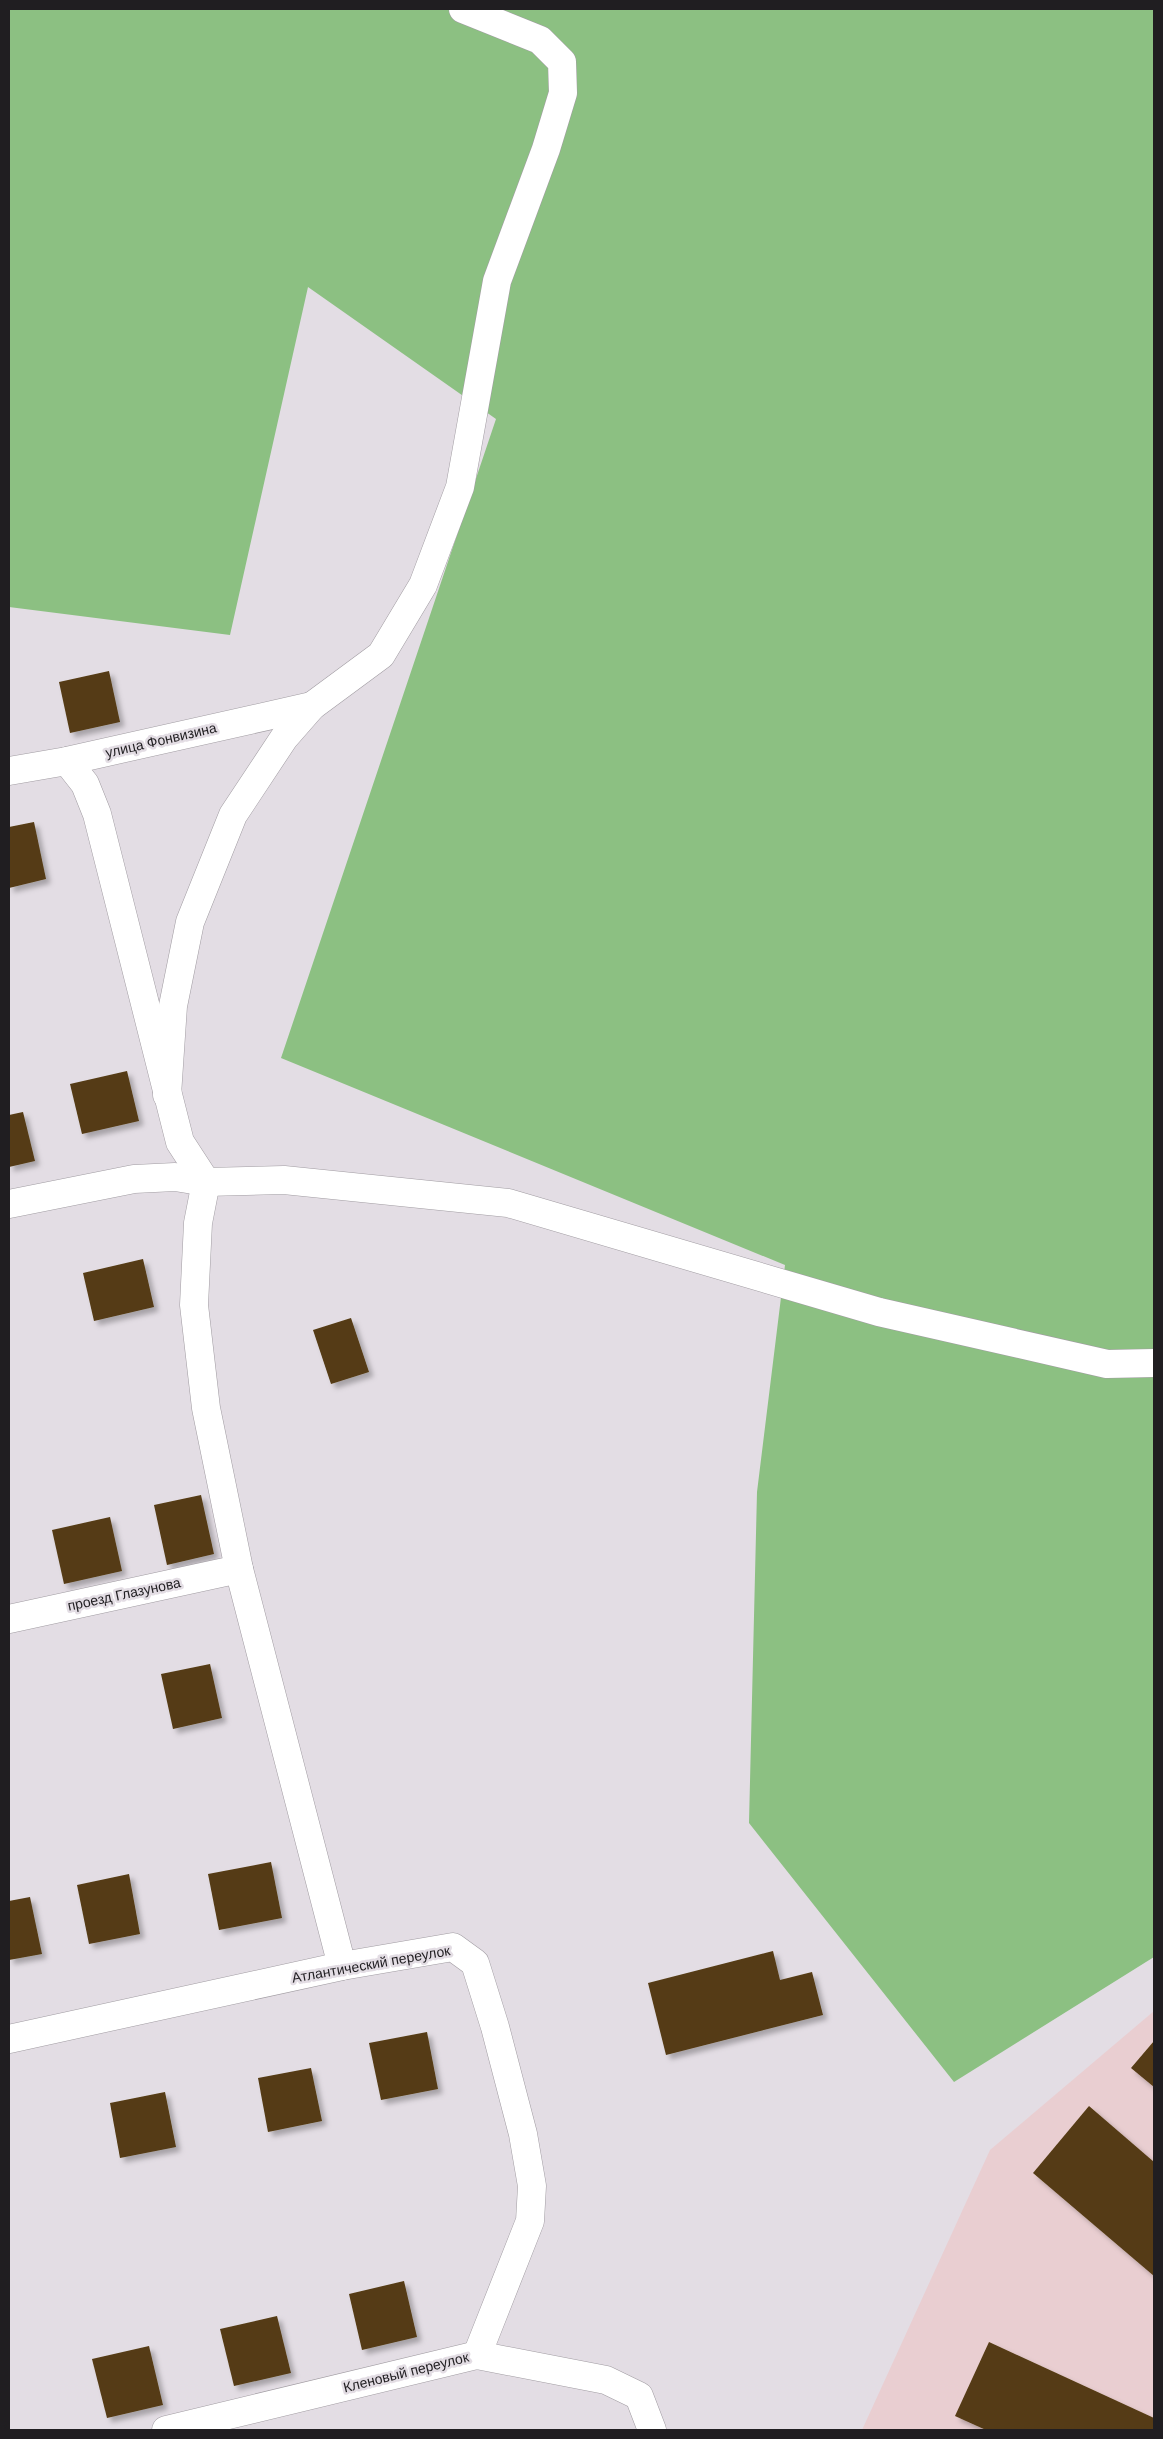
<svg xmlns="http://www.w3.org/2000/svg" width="1163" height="2439" viewBox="0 0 1163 2439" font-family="Arial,sans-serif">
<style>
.industrial{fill:#e9ced1}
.green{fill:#8cc082}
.building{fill:#543b13;filter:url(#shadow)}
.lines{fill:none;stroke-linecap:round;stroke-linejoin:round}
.minor-casing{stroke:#a19ca2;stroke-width:29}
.minor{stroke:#fff;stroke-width:28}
.labels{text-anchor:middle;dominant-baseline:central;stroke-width:5;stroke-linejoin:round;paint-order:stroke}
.street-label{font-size:14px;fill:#201e21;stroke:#e3dde4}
</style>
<defs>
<filter id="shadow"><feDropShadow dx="4.5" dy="4.5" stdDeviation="2.5" flood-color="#0004"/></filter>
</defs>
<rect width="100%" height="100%" fill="#e3dde4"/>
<polygon class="industrial" points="1154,2011 1154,2430 862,2430 990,2150"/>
<polygon class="green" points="9,9 1154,9 1154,1957 954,2082 749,1823 757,1492 785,1265 281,1058 496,419 308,287 230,635 9,607"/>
<g class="building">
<polygon points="109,671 120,722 70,733 59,682"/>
<polygon points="34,822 46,879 9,888 9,827"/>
<polygon points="127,1071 139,1121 82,1134 70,1084"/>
<polygon points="23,1112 35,1161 9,1167 9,1115"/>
<polygon points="143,1259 154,1307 94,1321 83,1273"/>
<polygon points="351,1318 369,1372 331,1384 313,1330"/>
<polygon points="201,1495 214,1554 167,1565 154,1505"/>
<polygon points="110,1517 122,1571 64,1584 52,1530"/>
<polygon points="210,1664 222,1718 173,1729 161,1674"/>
<polygon points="271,1862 282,1918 219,1930 208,1874"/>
<polygon points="129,1874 140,1934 89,1944 77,1885"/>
<polygon points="30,1897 42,1954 9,1960 9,1901"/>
<polygon points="773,1951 780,1980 812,1972 823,2015 666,2055 648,1983"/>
<polygon points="427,2032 438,2089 381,2100 369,2043"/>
<polygon points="1154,2041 1154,2087 1131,2068"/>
<polygon points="311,2068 322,2121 268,2132 258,2078"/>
<polygon points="165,2092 176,2147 120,2158 110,2103"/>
<polygon points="1089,2106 1154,2162 1154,2276 1033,2173"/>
<polygon points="404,2281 417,2337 362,2350 349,2294"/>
<polygon points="277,2316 291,2373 234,2386 220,2329"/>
<polygon points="989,2342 1154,2418 1154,2430 986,2430 955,2416"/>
<polygon points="149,2346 163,2405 107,2418 92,2359"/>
</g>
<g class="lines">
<defs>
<g id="minor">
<polyline points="67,761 85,784 97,814 180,1142 206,1182 198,1223 194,1305 206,1408 239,1569 342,1966"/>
<polyline points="9,771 67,761 312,706"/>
<polyline points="167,1095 173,1006 190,922 233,815 284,738 312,706 381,655 423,585 460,487 497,281 546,149 563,93 562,62 540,40 463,9"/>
<polyline points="9,1204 134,1179 175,1177 206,1182 284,1180 508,1203 879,1312 1107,1364 1154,1363"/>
<polyline points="9,1619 239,1569"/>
<polyline points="9,2039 342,1966 453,1947 475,1963 495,2027 523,2134 532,2186 530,2221 477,2355"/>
<polyline points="166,2430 477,2355 606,2380 639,2396 652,2430"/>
</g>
</defs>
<use href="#minor" class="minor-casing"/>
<use href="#minor" class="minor"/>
</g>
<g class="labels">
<g class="street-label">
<text transform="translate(161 740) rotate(-13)">улица Фонвизина</text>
<text transform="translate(124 1594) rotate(-12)">проезд Глазунова</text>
<text transform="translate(371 1964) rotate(-10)">Атлантический переулок</text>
<text transform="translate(406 2372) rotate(-14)">Кленовый переулок</text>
</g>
</g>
<rect width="1163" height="2439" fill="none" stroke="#201e21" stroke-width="20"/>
</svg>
